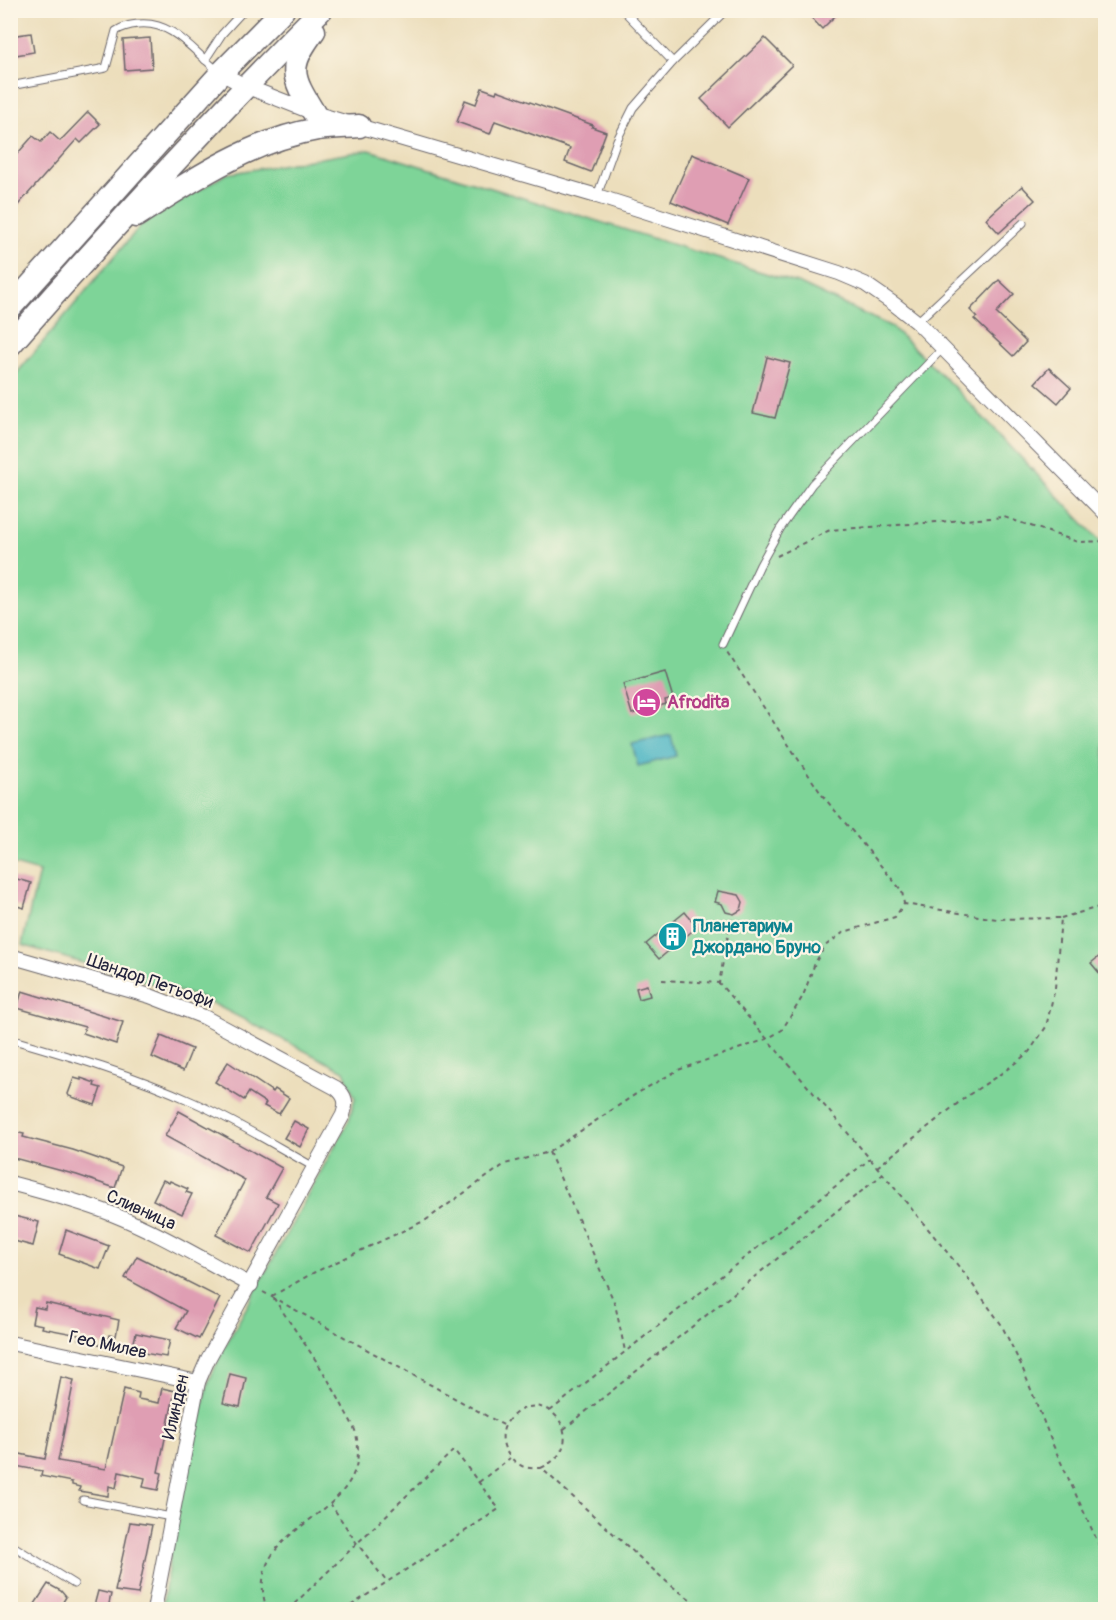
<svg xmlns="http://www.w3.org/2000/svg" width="1116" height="1620" viewBox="0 0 1116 1620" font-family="Pangolin,sans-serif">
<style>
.green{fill:#7ed498;stroke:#507b6a;stroke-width:1.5}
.water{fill:#47b4c3;stroke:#346b7f;stroke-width:1.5}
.building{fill:#df9eb3}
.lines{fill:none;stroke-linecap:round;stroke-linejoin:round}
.service-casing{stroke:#696468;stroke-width:9}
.minor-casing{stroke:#696468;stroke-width:16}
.trunk-casing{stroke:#696468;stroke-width:25}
.path{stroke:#696468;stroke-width:2;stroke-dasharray:4.5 4.5;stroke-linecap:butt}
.service{stroke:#fff;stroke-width:7}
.minor{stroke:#fff;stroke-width:14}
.trunk{stroke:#fff;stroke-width:22}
.labels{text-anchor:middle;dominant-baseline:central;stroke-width:4.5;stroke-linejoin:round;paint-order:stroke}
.hotel-label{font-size:18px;font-weight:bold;fill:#b23c85;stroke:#fcf5e5;text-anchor:start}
.culture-label{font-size:18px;font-weight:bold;fill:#0d838f;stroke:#fcf5e5;text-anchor:start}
.street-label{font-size:18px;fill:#22223b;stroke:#fcf5e5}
</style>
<rect width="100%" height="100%" fill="#fcf5e5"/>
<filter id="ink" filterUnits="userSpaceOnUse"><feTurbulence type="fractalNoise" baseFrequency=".0167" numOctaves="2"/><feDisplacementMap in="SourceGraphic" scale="12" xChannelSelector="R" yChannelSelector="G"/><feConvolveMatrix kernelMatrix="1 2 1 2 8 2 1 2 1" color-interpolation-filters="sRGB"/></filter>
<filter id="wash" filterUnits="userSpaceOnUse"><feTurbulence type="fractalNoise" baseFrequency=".008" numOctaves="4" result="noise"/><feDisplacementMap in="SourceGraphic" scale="24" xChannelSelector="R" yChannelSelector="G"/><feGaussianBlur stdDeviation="1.35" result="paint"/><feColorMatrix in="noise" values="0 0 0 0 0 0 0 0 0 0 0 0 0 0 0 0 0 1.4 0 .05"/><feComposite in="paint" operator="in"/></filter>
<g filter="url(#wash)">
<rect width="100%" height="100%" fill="#ecdebc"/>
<polygon class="green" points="369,150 800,284 892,327 952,385 1105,546 1105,1609 162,1609 176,1516 209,1381 223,1350 349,1120 355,1098 344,1071 204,999 22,945 39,872 11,864 11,380 141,225 226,174"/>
<polygon class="water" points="671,735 676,756 638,766 632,744"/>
<g id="blocks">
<g class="building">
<polygon points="804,10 841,10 822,29"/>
<polygon points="31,33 34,52 10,56 10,36"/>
<polygon points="150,38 152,68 125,70 123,40"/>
<polygon points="765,38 792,65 728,127 701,99"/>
<polygon points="482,88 496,93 497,90 593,125 592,127 606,132 591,172 565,162 570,148 495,121 490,134 457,122 465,100 476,104"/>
<polygon points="88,112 100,124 81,143 77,139 10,214 10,162 33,136 41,142 50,132 60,141"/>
<polygon points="692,154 749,178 728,225 671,201"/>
<polygon points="1022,186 1035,200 999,233 986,219"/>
<polygon points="999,280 1014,294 996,313 1026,342 1013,356 974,319 977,317 970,310"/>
<polygon points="767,357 790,363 775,418 753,413"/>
<polygon points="1049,368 1071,388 1058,403 1035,383"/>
<polygon points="665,672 673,698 665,700 666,704 632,714 623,684"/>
<polygon points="10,877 31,883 24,908 10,904"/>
<polygon points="718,891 739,895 743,902 741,910 734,914 726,912 722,904 715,902"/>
<polygon points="685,912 697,927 659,959 646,944"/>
<polygon points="1106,951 1106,981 1091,963"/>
<polygon points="647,985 650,996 639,999 636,988"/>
<polygon points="22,991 123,1022 116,1044 83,1033 85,1027 17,1008"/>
<polygon points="161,1036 192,1049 183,1071 152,1057"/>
<polygon points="228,1062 273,1092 275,1089 289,1098 279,1114 264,1106 266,1103 249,1092 244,1100 215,1082"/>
<polygon points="74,1078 81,1080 81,1078 95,1083 94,1086 101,1088 95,1105 69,1096 68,1094"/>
<polygon points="179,1111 282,1168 266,1197 278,1203 251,1253 216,1235 245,1180 165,1136"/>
<polygon points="294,1121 309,1129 300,1147 284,1138"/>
<polygon points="10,1131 24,1134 23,1137 73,1150 122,1167 115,1188 77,1175 10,1157"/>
<polygon points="163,1180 169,1183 170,1181 188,1189 186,1192 192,1194 182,1214 153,1200"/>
<polygon points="10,1215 39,1222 33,1246 10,1240"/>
<polygon points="66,1230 109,1246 100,1269 59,1254"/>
<polygon points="137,1256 220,1298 199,1339 176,1328 186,1311 125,1278"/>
<polygon points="46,1303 119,1320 116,1336 109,1335 107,1346 79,1339 79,1335 42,1328 43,1325 32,1323 35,1307 45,1309"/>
<polygon points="136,1333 170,1340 166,1357 132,1351"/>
<polygon points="230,1374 246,1378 240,1407 223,1403"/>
<polygon points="61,1377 74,1380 58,1461 106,1469 124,1389 139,1393 138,1399 159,1403 162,1388 175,1391 158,1472 162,1473 158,1490 143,1487 145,1478 119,1472 116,1488 109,1486 108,1496 79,1491 80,1487 72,1485 72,1482 41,1476 42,1471 10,1465 10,1452 45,1459"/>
<polygon points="130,1522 152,1525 138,1594 115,1591"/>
<polygon points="48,1584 61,1591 66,1597 58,1610 31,1610"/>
<polygon points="98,1591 111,1594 108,1609 94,1606"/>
</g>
</g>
</g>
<g filter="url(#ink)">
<use href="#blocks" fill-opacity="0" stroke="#696468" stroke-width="1.5"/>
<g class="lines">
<defs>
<g id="service">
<polyline points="623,10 673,62"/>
<polyline points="205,60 222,34 244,10"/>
<path d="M 10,86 L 106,68 L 116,31 C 123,26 130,25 138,24 C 172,20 193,51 217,70"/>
<polyline points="597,196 617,140 633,108 673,62 726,10"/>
<polyline points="917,322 1023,223"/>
<polyline points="723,644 760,565 780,529 812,484 943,348"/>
<path d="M 10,1039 C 72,1057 134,1075 193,1102 C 234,1120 274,1145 314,1167"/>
<polyline points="83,1500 171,1517"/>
<polyline points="10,1544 74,1584"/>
</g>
<g id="minor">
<polyline points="221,73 245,86 314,113 597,196 839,273 865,284 894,304 917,322 1106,514"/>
<path d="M 10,956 L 150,996 L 204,1017 L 336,1088 C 346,1096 347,1103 343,1115 L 208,1359 L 198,1382 L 154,1610"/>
<path d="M 10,1183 C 44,1192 79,1201 112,1214 C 160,1233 205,1261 251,1285"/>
<polyline points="10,1343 198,1382"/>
</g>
<g id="trunk">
<path d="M 314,113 C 291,76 287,67 314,31"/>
<path d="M 136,216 C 192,180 252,140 318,129 C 332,127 346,127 359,126"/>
<polyline points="10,308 221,73 283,10"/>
<path d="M 10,345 C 111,230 213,118 321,10"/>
</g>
</defs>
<use href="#service" class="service-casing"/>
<use href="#minor" class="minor-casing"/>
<use href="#trunk" class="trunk-casing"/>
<g class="path">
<polyline points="777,556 830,530 1004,517 1078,542 1106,541"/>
<polyline points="1061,918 1106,905"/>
<polyline points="731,919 719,983 883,1174 965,1274 1001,1324 1022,1367 1053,1445 1106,1560"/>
<polyline points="662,980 719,983"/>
<polyline points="549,1152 615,1304 625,1351"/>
<polyline points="877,1167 967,1096 1005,1071 1029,1052 1046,1027 1055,988 1061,918 997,919 904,904"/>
<polyline points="263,1292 505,1426"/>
<polyline points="272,1296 313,1273 426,1220 505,1164 549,1152 636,1094 678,1070 767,1039 782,1030 803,996 815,963 825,946 844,932 895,917 904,904 902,891 822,795 727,652"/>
<polyline points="550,1411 870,1159"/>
<polyline points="564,1429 883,1174"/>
<path d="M 541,1468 C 590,1446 553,1390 519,1411 C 512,1415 507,1421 504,1428 C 499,1444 508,1459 522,1466 C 527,1469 535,1468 541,1468 L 669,1584 L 698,1605 L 714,1610"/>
<polyline points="479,1482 510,1458"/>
<polyline points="330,1503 356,1542 386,1581"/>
<path d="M 267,1610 C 237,1519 376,1523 356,1434 C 354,1425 348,1417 344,1409 C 325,1370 297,1334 273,1297"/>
<polyline points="288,1610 454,1450 499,1509 344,1610"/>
</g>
<use href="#service" class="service"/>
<use href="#minor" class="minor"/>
<use href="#trunk" class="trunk"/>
</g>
</g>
<defs>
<symbol id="hotel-disc" viewBox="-11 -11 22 22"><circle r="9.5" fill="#d1479c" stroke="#fcf5e5"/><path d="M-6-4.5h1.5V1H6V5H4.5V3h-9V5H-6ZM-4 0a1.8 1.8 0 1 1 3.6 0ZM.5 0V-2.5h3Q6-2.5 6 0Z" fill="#fff"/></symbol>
<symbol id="building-disc" viewBox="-11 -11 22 22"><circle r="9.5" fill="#0f9aa8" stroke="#fcf5e5"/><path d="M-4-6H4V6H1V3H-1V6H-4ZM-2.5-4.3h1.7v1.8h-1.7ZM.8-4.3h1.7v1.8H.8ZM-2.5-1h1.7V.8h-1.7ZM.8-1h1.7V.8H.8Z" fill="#fff"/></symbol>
</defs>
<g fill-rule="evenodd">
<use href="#hotel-disc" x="630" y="686" width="33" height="33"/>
<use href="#building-disc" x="656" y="920" width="33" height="33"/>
</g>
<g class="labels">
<g class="hotel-label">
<text x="667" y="702">Afrodita</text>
</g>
<g class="culture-label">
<text x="693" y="926">Планетариум<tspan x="693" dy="21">Джордано Бруно</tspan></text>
</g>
<g class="street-label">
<text transform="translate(150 981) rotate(19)">Шандор Петьофи</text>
<text transform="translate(141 1210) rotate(24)">Сливница</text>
<text transform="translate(108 1345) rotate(12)">Гео Милев</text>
<text transform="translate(176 1407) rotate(-77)">Илинден</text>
</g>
</g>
<rect width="1116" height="1620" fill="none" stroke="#fcf5e5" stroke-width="36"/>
</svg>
